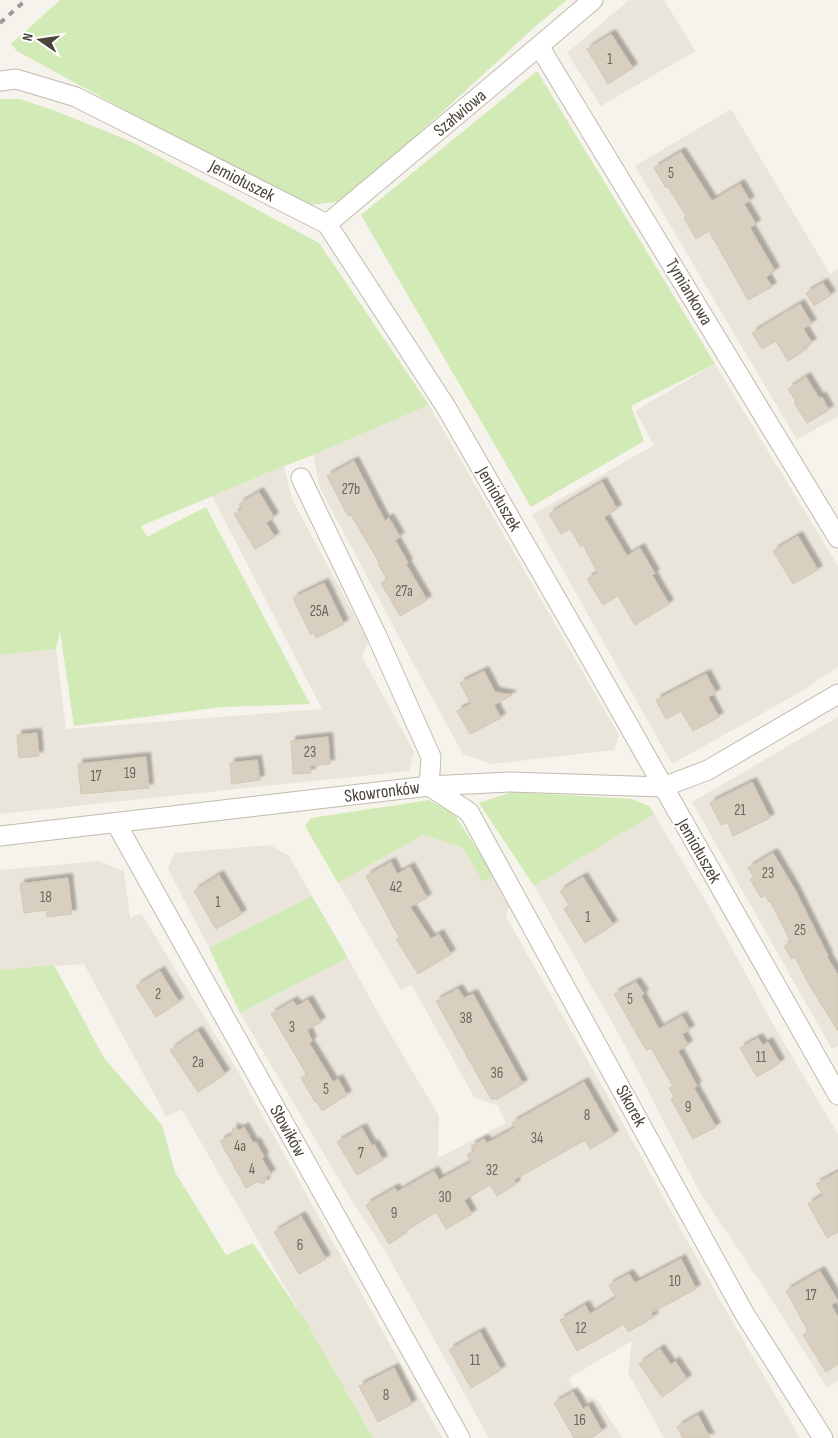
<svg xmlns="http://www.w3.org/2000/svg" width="838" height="1438" viewBox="0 0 838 1438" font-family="'Sofia Sans Condensed',sans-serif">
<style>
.residential{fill:#eae5da}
.green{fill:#d2eab5}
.building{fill:#d8cfc1;stroke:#d3c7b4;filter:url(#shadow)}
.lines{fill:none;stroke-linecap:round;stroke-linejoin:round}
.minor-casing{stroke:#c2bbae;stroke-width:21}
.minor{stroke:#fff;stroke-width:19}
.rail{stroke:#9a9a9a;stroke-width:4;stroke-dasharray:6 6;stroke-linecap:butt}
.labels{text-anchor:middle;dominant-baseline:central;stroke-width:4;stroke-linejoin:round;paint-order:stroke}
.number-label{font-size:15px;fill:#6e675b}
.street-label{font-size:18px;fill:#4b4439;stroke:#fff}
</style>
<defs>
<filter id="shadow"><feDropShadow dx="4.5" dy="-4.5" stdDeviation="1" flood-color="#0004"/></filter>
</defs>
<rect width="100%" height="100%" fill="#f6f3ec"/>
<g class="residential">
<polygon points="629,0 664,0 695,51 601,106 567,53"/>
<polygon points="731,109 830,274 838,269 838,416 797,440 635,166"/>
<polygon points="715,364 838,566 838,667 797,694 672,764 532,515 654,445 635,411"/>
<polygon points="429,405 619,735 614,750 492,764 463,754 413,663 320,488 313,455"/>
<polygon points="284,466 292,499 368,641 362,657 414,752 409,771 0,814 0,655 56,649 66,729 322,709 212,496"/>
<polygon points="838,717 838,1046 832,1049 692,802"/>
<polygon points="654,814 715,917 770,1019 838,1134 838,1381 827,1388 765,1289 700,1193 621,1038 534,886"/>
<polygon points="423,835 462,847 483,882 494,875 510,903 506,917 595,1073 721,1302 800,1438 664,1438 628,1373 632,1341 569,1378 576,1391 598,1401 622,1438 489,1438 384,1249 355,1206 240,1013 348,958 382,1020 439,1116 438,1158 506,1123 498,1106 474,1097 412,985 401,990 338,883"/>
<polygon points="270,845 289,856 312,896 209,948 168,869 174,853"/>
<polygon points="98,861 124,871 130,918 141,913 240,1075 442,1438 373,1438 182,1110 166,1116 84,964 0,970 0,870"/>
</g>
<g class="green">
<polygon points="60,0 567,0 538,24 345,201 301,206 17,51 11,44"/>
<polygon points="537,71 715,364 631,406 644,441 531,507 361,215"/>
<polygon points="0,99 20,99 53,110 132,142 319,243 429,405 313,455 284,466 141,526 147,537 206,507 310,704 222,707 74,726 60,631 56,649 0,655"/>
<polygon points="512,792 632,799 649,806 654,814 534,886 479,803"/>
<polygon points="429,800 454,814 494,875 483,882 462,847 423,835 338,883 305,826 311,818"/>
<polygon points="312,896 348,958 240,1013 209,948"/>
<polygon points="54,965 104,1058 162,1125 175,1172 226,1255 253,1243 306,1322 373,1438 0,1438 0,970"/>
</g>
<g class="building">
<polygon points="611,34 633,68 608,84 587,49"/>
<polygon points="681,152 712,201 740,184 750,201 744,204 756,224 750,228 775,271 766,277 772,287 748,300 709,231 696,239 684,218 686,216 668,187 666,188 654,168"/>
<polygon points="823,283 831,295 814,306 806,293"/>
<polygon points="800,304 812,324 804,328 804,330 812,343 805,347 802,352 788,361 776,341 762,349 752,333"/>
<polygon points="806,377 819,398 822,397 829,410 807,423 794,403 796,402 788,389"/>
<polygon points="354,461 385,521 389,518 400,537 395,540 408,563 406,564 427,600 400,616 381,583 387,579 378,564 380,564 351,515 348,516 327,476"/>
<polygon points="602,482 617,509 604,517 627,556 640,548 655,574 652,575 669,604 635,625 618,596 603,605 587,579 598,573 583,545 581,547 570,529 561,534 549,514"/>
<polygon points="259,492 274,517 266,523 275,537 255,549 234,514 242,509 239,504"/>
<polygon points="798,536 818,570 793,584 773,551"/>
<polygon points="324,583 344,624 316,638 314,633 311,635 293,598"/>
<polygon points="484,671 495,692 512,695 494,705 501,718 470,734 457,711 471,704 460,683"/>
<polygon points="706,674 716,693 708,697 719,717 693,731 681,711 666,719 656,700"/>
<polygon points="37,733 39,756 19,758 17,735"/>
<polygon points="328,737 330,764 310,766 311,773 293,774 291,741"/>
<polygon points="146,757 149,788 81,794 78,764"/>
<polygon points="257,760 260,780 232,784 230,763"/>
<polygon points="752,782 770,818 733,836 727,822 721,825 710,803"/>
<polygon points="773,853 794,888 828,956 827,957 838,975 838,1031 808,983 795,957 791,959 784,946 791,942 770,901 769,902 765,895 761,898 750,879 754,877 748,868"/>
<polygon points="391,862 397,874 410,867 427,898 410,907 431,939 439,934 451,954 418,974 396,939 399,937 366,876"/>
<polygon points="219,875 242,914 216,929 194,891"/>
<polygon points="583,877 613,925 585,943 564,909 569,905 560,891"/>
<polygon points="68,878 72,914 47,917 46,910 24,913 20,884"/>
<polygon points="160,971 179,1002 156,1017 136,986"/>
<polygon points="636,982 644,994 641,996 659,1029 682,1016 690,1030 682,1034 688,1045 678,1051 697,1086 694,1088 716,1127 693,1139 671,1099 674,1097 669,1088 673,1086 651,1048 646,1050 614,994"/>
<polygon points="458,989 464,998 473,994 523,1084 497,1099 491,1099 436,1001"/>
<polygon points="308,1000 321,1022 307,1030 312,1041 309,1043 333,1082 338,1079 347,1095 322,1111 317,1102 315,1102 301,1078 307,1075 271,1014 293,1001 297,1006"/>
<polygon points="198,1031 225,1074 198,1092 170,1050"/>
<polygon points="758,1038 763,1045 768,1042 780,1063 757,1077 740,1048"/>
<polygon points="584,1082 614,1135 590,1149 585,1140 514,1180 516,1184 497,1196 490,1185 464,1200 472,1214 446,1229 436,1212 401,1234 402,1236 389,1244 366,1205 395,1188 397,1192 434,1171 439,1180 471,1162 467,1155 474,1151 471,1146 484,1139 487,1143 515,1128 512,1123"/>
<polygon points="244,1127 253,1143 256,1142 264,1157 262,1159 271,1174 266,1177 264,1184 257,1182 246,1188 220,1141 232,1135 233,1128 240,1130"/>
<polygon points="362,1128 372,1146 374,1144 383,1160 357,1175 337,1142"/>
<polygon points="838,1172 838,1232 827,1238 808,1204 823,1195 816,1184"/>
<polygon points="301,1216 326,1259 299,1274 274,1232"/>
<polygon points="681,1259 696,1289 651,1313 654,1317 628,1332 624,1324 577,1351 560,1320 585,1305 590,1314 616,1298 609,1285 629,1274 635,1283"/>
<polygon points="820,1271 838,1301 831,1305 838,1317 838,1364 826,1372 803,1335 808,1331 786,1291"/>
<polygon points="480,1332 501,1370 471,1388 449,1350"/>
<polygon points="660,1349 671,1365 675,1361 687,1379 662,1397 639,1364"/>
<polygon points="394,1368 412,1404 378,1422 359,1386"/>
<polygon points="573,1392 583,1409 588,1406 602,1431 591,1438 574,1438 554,1403"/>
<polygon points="698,1415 710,1438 683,1438 677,1427"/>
</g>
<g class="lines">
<defs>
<g id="minor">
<polyline points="539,46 838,538"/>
<polyline points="0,81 16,79 76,97 327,224 446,407 586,650 838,1095"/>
<polyline points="327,224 539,46 593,0"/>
<polyline points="429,786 469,812 744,1313 823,1438"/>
<polyline points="429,786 510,782 663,787 708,770 838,694"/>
<polyline points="116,823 460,1438"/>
<polyline points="0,836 429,786 431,757 376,634 301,478"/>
</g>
</defs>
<use href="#minor" class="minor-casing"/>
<use href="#minor" class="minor"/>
<polyline class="rail" points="0,23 26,0"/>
</g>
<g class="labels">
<g class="number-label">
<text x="610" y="59">1</text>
<text x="671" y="173">5</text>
<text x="351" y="489">27b</text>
<text x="404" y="591">27a</text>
<text x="319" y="611">25A</text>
<text x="310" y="752">23</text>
<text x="130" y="773">19</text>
<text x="96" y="776">17</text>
<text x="740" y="810">21</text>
<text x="768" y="873">23</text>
<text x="396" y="887">42</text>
<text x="46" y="897">18</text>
<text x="218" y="902">1</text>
<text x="588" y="917">1</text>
<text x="800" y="930">25</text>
<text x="158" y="994">2</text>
<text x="630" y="999">5</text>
<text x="466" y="1018">38</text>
<text x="292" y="1027">3</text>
<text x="761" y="1057">11</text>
<text x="198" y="1062">2a</text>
<text x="497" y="1073">36</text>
<text x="326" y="1089">5</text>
<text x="688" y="1107">9</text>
<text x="587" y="1115">8</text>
<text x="537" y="1138">34</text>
<text x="240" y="1146">4a</text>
<text x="361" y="1153">7</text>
<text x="252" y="1169">4</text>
<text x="492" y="1170">32</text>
<text x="445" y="1197">30</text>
<text x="394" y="1213">9</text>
<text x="300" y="1245">6</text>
<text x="675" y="1281">10</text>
<text x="811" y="1295">17</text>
<text x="581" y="1328">12</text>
<text x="475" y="1360">11</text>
<text x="386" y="1395">8</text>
<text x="580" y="1420">16</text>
</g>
<g class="street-label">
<text transform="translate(460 113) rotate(-40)">Szałwiowa</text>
<text transform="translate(242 181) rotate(27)">Jemiołuszek</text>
<text transform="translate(689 292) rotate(59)">Tymiankowa</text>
<text transform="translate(499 499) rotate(60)">Jemiołuszek</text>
<text transform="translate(382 792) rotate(-7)">Skowronków</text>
<text transform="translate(699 851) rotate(60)">Jemiołuszek</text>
<text transform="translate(631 1106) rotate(61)">Sikorek</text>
<text transform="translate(288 1131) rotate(61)">Słowików</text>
</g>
</g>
<g transform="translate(40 40) rotate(283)" stroke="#ffffff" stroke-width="4" paint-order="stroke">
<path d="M0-4L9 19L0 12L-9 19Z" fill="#4b4439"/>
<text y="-8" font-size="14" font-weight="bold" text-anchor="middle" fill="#4b4439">N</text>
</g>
</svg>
